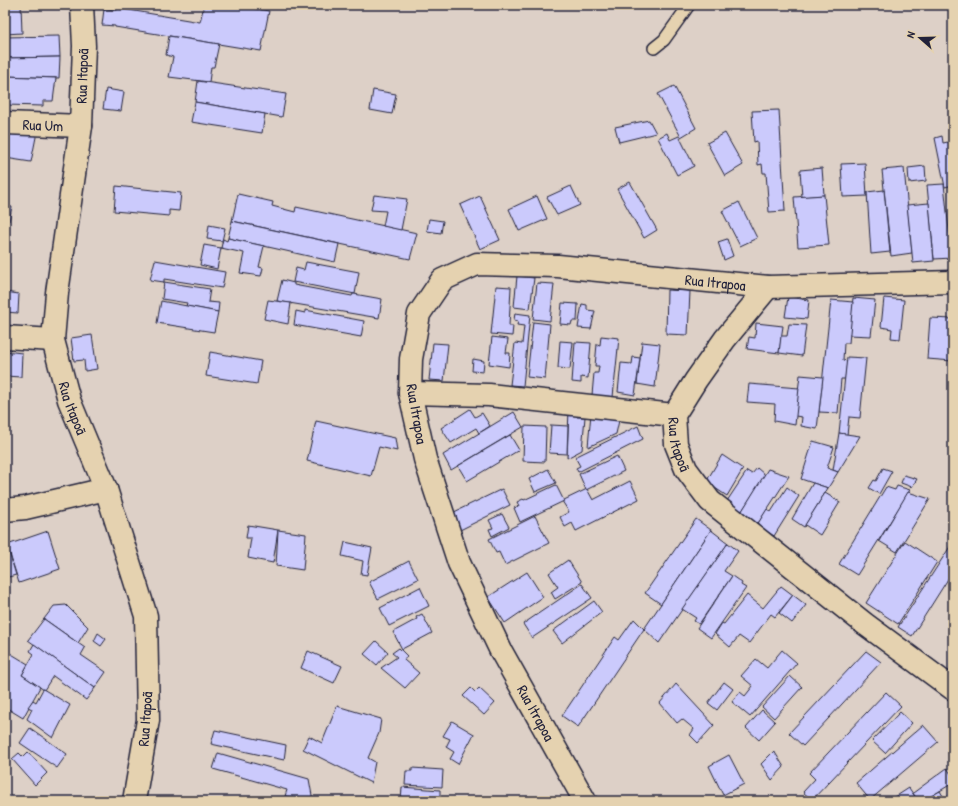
<svg xmlns="http://www.w3.org/2000/svg" width="958" height="806" viewBox="0 0 958 806" font-family="'Patrick Hand',sans-serif">
<style>
.building{fill:#cbcafc;stroke:#22223b}
.lines{fill:none;stroke-linecap:round;stroke-linejoin:round}
.lane-casing{stroke:#22223b;stroke-width:14}
.street-casing{stroke:#22223b;stroke-width:25}
.lane{stroke:#e5d2b0;stroke-width:11}
.street{stroke:#e5d2b0;stroke-width:22}
.labels{text-anchor:middle;dominant-baseline:central;stroke-width:3.5;stroke-linejoin:round;paint-order:stroke}
.street-label{font-size:15px;fill:#22223b;stroke:#e5d2b0}
</style>
<rect width="100%" height="100%" fill="#ddd0c7"/>
<filter id="ink" filterUnits="userSpaceOnUse"><feTurbulence type="fractalNoise" baseFrequency=".025" numOctaves="2"/><feDisplacementMap in="SourceGraphic" scale="8" xChannelSelector="R" yChannelSelector="G"/><feConvolveMatrix kernelMatrix="1 2 1 2 8 2 1 2 1" color-interpolation-filters="sRGB"/></filter>
<g filter="url(#ink)">
<g class="building">
<polygon points="5,5 21,5 22,33 5,34"/>
<polygon points="204,5 231,5 269,11 261,51 115,27 115,26 102,25 104,9 117,10 117,8 200,22"/>
<polygon points="59,36 60,57 5,58 5,37"/>
<polygon points="169,36 219,44 214,67 211,67 209,82 169,77 173,57 166,55"/>
<polygon points="60,57 59,78 6,76 5,58"/>
<polygon points="5,74 6,76 56,78 53,101 43,101 43,106 5,105"/>
<polygon points="198,81 286,94 282,117 195,102"/>
<polygon points="674,86 696,128 681,137 658,94"/>
<polygon points="106,89 124,92 121,111 103,109"/>
<polygon points="373,90 396,94 392,114 370,110"/>
<polygon points="195,102 265,114 262,133 191,122"/>
<polygon points="779,110 785,211 769,212 766,173 763,173 762,164 758,165 757,141 754,142 752,111"/>
<polygon points="649,120 656,133 619,142 615,127"/>
<polygon points="5,131 37,132 31,162 5,158"/>
<polygon points="667,133 670,140 679,136 694,166 677,175 658,138"/>
<polygon points="725,133 743,165 725,176 707,143"/>
<polygon points="942,136 943,143 953,141 953,185 945,187 935,138"/>
<polygon points="865,163 867,196 843,197 841,164"/>
<polygon points="925,166 926,181 909,183 908,168"/>
<polygon points="822,168 824,195 802,197 800,170"/>
<polygon points="904,168 912,253 891,256 882,170"/>
<polygon points="630,182 657,230 644,238 617,189"/>
<polygon points="944,184 952,258 934,259 927,185"/>
<polygon points="116,186 181,193 179,211 169,210 169,216 114,211"/>
<polygon points="571,186 580,205 557,215 547,197"/>
<polygon points="884,190 890,252 871,254 867,192"/>
<polygon points="238,194 273,202 272,206 295,212 296,207 417,233 410,259 232,221"/>
<polygon points="374,195 407,199 401,230 383,226 386,211 371,210"/>
<polygon points="824,195 829,245 798,247 794,197"/>
<polygon points="480,196 500,240 480,249 460,205"/>
<polygon points="537,196 547,219 519,231 509,209"/>
<polygon points="739,202 757,238 740,246 722,211"/>
<polygon points="929,203 934,261 913,263 907,205"/>
<polygon points="5,206 12,207 9,221 5,220"/>
<polygon points="429,219 443,221 441,233 427,231"/>
<polygon points="232,221 339,244 335,262 228,238"/>
<polygon points="209,225 225,228 222,241 207,239"/>
<polygon points="228,238 264,246 259,267 263,268 261,276 240,273 244,253 221,248 223,239 227,241"/>
<polygon points="727,239 733,256 724,260 718,242"/>
<polygon points="204,245 221,248 217,269 200,265"/>
<polygon points="155,260 225,272 222,288 164,279 164,282 150,280"/>
<polygon points="306,262 359,272 355,294 293,282 296,268 304,270"/>
<polygon points="517,276 534,278 530,309 514,307"/>
<polygon points="282,280 294,283 294,285 352,296 353,294 354,294 382,299 379,318 277,301"/>
<polygon points="164,282 210,289 208,302 219,303 218,312 186,306 187,303 162,299"/>
<polygon points="537,283 554,284 550,321 533,319"/>
<polygon points="496,286 511,287 509,326 513,326 512,336 491,334"/>
<polygon points="667,290 690,291 688,335 666,334"/>
<polygon points="5,292 19,294 18,313 5,312"/>
<polygon points="788,297 809,300 807,319 785,317"/>
<polygon points="853,298 875,300 871,336 849,335"/>
<polygon points="884,298 904,300 900,339 891,338 892,329 881,327"/>
<polygon points="268,300 291,303 288,324 264,319"/>
<polygon points="831,300 853,302 849,343 844,343 843,360 847,361 845,379 841,379 838,413 819,412"/>
<polygon points="161,301 218,312 214,332 157,323"/>
<polygon points="562,303 578,304 577,321 572,321 571,325 560,324"/>
<polygon points="582,304 587,305 587,310 595,311 591,329 578,328"/>
<polygon points="305,310 364,321 361,337 294,325 296,311 305,313"/>
<polygon points="515,313 530,315 523,386 510,385 515,343 522,344 524,326 517,325 518,321 514,320"/>
<polygon points="930,318 953,319 953,361 927,359"/>
<polygon points="533,322 550,324 545,379 527,377"/>
<polygon points="756,323 783,326 779,353 747,349 749,337 755,338"/>
<polygon points="789,324 806,325 802,356 779,353 781,336 787,336"/>
<polygon points="92,335 97,369 85,371 84,360 74,361 71,338"/>
<polygon points="601,336 619,338 613,397 592,395 594,373 598,373 599,366 595,366 597,344 600,345"/>
<polygon points="492,337 508,339 506,353 510,353 509,367 489,364"/>
<polygon points="560,341 573,342 570,369 558,368"/>
<polygon points="575,342 591,343 588,378 581,377 581,383 572,382"/>
<polygon points="642,342 660,344 655,387 637,384"/>
<polygon points="433,343 448,344 444,381 429,380"/>
<polygon points="5,351 22,353 21,377 5,376"/>
<polygon points="210,352 261,361 257,384 206,376"/>
<polygon points="633,357 640,358 635,395 618,392 621,363 632,364"/>
<polygon points="847,357 866,358 860,418 849,417 847,435 839,433"/>
<polygon points="473,359 484,361 483,372 472,371"/>
<polygon points="800,375 823,377 817,429 801,426 802,417 795,416"/>
<polygon points="749,384 799,388 795,425 774,421 775,404 747,402"/>
<polygon points="470,409 475,417 482,413 490,426 479,433 476,428 451,443 441,428"/>
<polygon points="569,410 578,411 577,417 585,417 582,450 567,458"/>
<polygon points="514,412 523,427 451,470 443,455"/>
<polygon points="591,413 620,416 616,434 588,447"/>
<polygon points="316,421 395,438 397,451 379,447 371,476 307,461"/>
<polygon points="551,425 568,426 567,454 549,453"/>
<polygon points="524,426 546,427 545,462 523,461"/>
<polygon points="638,426 643,439 578,472 576,468 580,466 575,457"/>
<polygon points="839,433 860,436 838,472 833,470"/>
<polygon points="510,435 519,450 467,481 458,466"/>
<polygon points="813,441 834,447 827,468 838,472 828,488 801,479"/>
<polygon points="722,455 743,469 727,496 706,482"/>
<polygon points="617,456 624,471 586,490 579,474"/>
<polygon points="757,468 765,475 740,514 727,501 747,471 752,474"/>
<polygon points="883,468 892,471 879,494 869,488 874,480 876,481"/>
<polygon points="548,469 556,483 535,492 529,479"/>
<polygon points="768,469 789,476 757,525 740,514"/>
<polygon points="904,475 917,479 912,487 901,483"/>
<polygon points="630,481 639,499 576,531 572,523 565,527 560,517 569,512 562,501 587,489 593,500"/>
<polygon points="813,483 828,488 804,527 792,519"/>
<polygon points="556,485 564,501 520,522 514,508 519,506 517,502 523,499 524,500"/>
<polygon points="897,486 910,490 857,575 839,564 886,487 895,490"/>
<polygon points="787,487 799,496 774,536 757,525 767,509 771,512"/>
<polygon points="502,489 510,505 458,531 450,514"/>
<polygon points="908,492 930,499 897,552 879,541"/>
<polygon points="825,493 840,502 820,535 805,525"/>
<polygon points="502,514 509,527 492,536 489,529 493,528 489,520"/>
<polygon points="535,516 549,543 505,565 499,552 496,553 489,539"/>
<polygon points="696,519 711,530 661,604 645,593"/>
<polygon points="248,525 278,530 273,563 248,558 251,538 246,538"/>
<polygon points="278,530 306,534 303,570 276,566"/>
<polygon points="711,530 728,543 659,643 644,629"/>
<polygon points="48,531 60,569 19,583 7,545"/>
<polygon points="905,541 937,562 898,624 866,603"/>
<polygon points="345,542 372,548 367,575 361,574 363,561 342,556"/>
<polygon points="953,542 953,571 912,636 898,627"/>
<polygon points="728,543 738,551 724,571 732,576 699,624 694,621 696,618 682,609"/>
<polygon points="5,549 8,549 16,575 5,578"/>
<polygon points="568,560 582,582 555,599 551,592 558,587 549,573"/>
<polygon points="409,561 418,579 378,599 369,582"/>
<polygon points="527,572 543,597 505,623 488,597"/>
<polygon points="732,576 742,583 741,585 746,588 711,638 697,628"/>
<polygon points="582,584 592,598 532,638 523,624"/>
<polygon points="781,586 793,595 775,617 771,614 749,643 739,636 730,647 715,634 722,623 724,624 747,595 763,608"/>
<polygon points="420,587 429,606 389,626 380,608"/>
<polygon points="793,595 806,605 792,623 779,613"/>
<polygon points="594,601 602,612 562,643 553,631"/>
<polygon points="66,605 88,627 78,643 44,619 54,606"/>
<polygon points="422,614 432,633 402,649 393,632 417,619 416,617"/>
<polygon points="44,619 85,648 81,655 106,672 95,688 28,640"/>
<polygon points="634,619 644,629 578,727 562,716 615,637 619,640"/>
<polygon points="98,633 106,639 101,646 94,641"/>
<polygon points="376,641 388,652 377,665 364,654"/>
<polygon points="34,644 95,688 86,700 53,676 44,690 22,675 34,654 30,651"/>
<polygon points="399,648 407,656 404,660 419,673 405,688 381,668 397,657 392,653"/>
<polygon points="5,650 28,664 22,675 40,687 23,718 5,707"/>
<polygon points="782,650 797,663 750,717 732,702 740,692 745,696 753,686 741,676 756,659 767,668"/>
<polygon points="308,651 342,666 334,683 301,668"/>
<polygon points="866,651 881,662 803,746 789,733"/>
<polygon points="790,676 802,687 774,718 762,707"/>
<polygon points="724,682 733,689 717,710 708,703"/>
<polygon points="676,684 714,725 698,743 690,735 694,729 682,719 677,723 660,703"/>
<polygon points="471,688 475,692 479,688 495,703 484,715 463,696"/>
<polygon points="43,689 70,705 53,738 27,719 32,709 28,707 33,700 36,702"/>
<polygon points="886,692 901,706 812,800 803,792 815,779 809,773"/>
<polygon points="337,706 381,719 379,733 368,758 375,762 371,783 303,749 309,736 322,743"/>
<polygon points="762,710 775,722 759,740 746,728"/>
<polygon points="900,712 912,723 885,753 872,741"/>
<polygon points="452,721 474,734 458,764 450,759 454,752 446,747 450,739 443,736"/>
<polygon points="923,725 938,742 870,800 856,783"/>
<polygon points="30,728 67,754 57,768 20,743"/>
<polygon points="215,730 286,745 284,760 211,744"/>
<polygon points="774,751 784,767 772,780 761,764"/>
<polygon points="28,752 47,773 35,785 12,759 19,753 23,757"/>
<polygon points="218,753 309,779 313,801 285,796 287,790 213,769"/>
<polygon points="729,755 744,784 723,795 709,766"/>
<polygon points="412,768 443,770 442,787 405,785 406,771 412,771"/>
<polygon points="947,768 953,777 953,783 923,801 918,801 913,793"/>
<polygon points="402,787 440,790 440,801 401,801"/>
<polygon points="909,788 918,801 889,801"/>
<polygon points="940,791 946,801 923,801"/>
</g>
<g class="lines">
<defs>
<polyline id="lane" points="654,48 664,40 689,5"/>
<g id="street">
<path id="s1" d="M 82,5 L 84,46 L 81,126 L 57,293 L 53,340 L 69,400 L 106,489 L 146,616 L 148,720 L 134,801"/>
<path id="s2" d="M 5,123 L 81,126"/>
<path id="s3" d="M 768,287 L 725,339 L 696,380 L 674,415 L 676,444 L 686,469 L 710,501 L 865,624 L 953,689"/>
<polyline points="5,337 53,340"/>
<polyline points="410,393 489,395 674,415"/>
<polyline points="5,510 25,508 106,489"/>
<path id="s4" d="M 585,801 L 501,651 L 459,563 L 425,459 L 410,393 L 411,359 L 419,314 L 442,280 L 477,264 L 558,266 L 768,287 L 953,282"/>
</g>
</defs>
<use href="#lane" class="lane-casing"/>
<use href="#street" class="street-casing"/>
<use href="#lane" class="lane"/>
<use href="#street" class="street"/>
</g>
</g>
<g class="labels">
<g class="street-label">
<text transform="translate(82 76) rotate(-88)">Rua Itapoã</text>
<text stroke="none"><textPath href="#s2" startOffset="38">Rua Um</textPath></text>
<text stroke="none"><textPath href="#s4" startOffset="845">Rua Itrapoa</textPath></text>
<text stroke="none"><textPath href="#s1" startOffset="408">Rua Itapoã</textPath></text>
<text transform="translate(417 414) rotate(80)">Rua Itrapoa</text>
<text stroke="none"><textPath href="#s3" startOffset="189">Rua Itapoã</textPath></text>
<text transform="translate(536 713) rotate(61)">Rua Itrapoa</text>
<text transform="translate(145 719) rotate(-86)">Rua Itapoã</text>
</g>
</g>
<rect width="958" height="806" fill="none" stroke="#e5d2b0" stroke-width="20"/>
<rect x="10" y="10" width="938" height="786" fill="none" stroke="#22223b" stroke-width="1.5" filter="url(#ink)"/>
<g transform="translate(920 38) rotate(290)" stroke="#e5d2b0" stroke-width="3" paint-order="stroke">
<path d="M0-3L7 15L0 10L-7 15Z" fill="#22223b"/>
<text y="-6" font-size="11" font-weight="bold" text-anchor="middle" fill="#22223b">N</text>
</g>
</svg>
